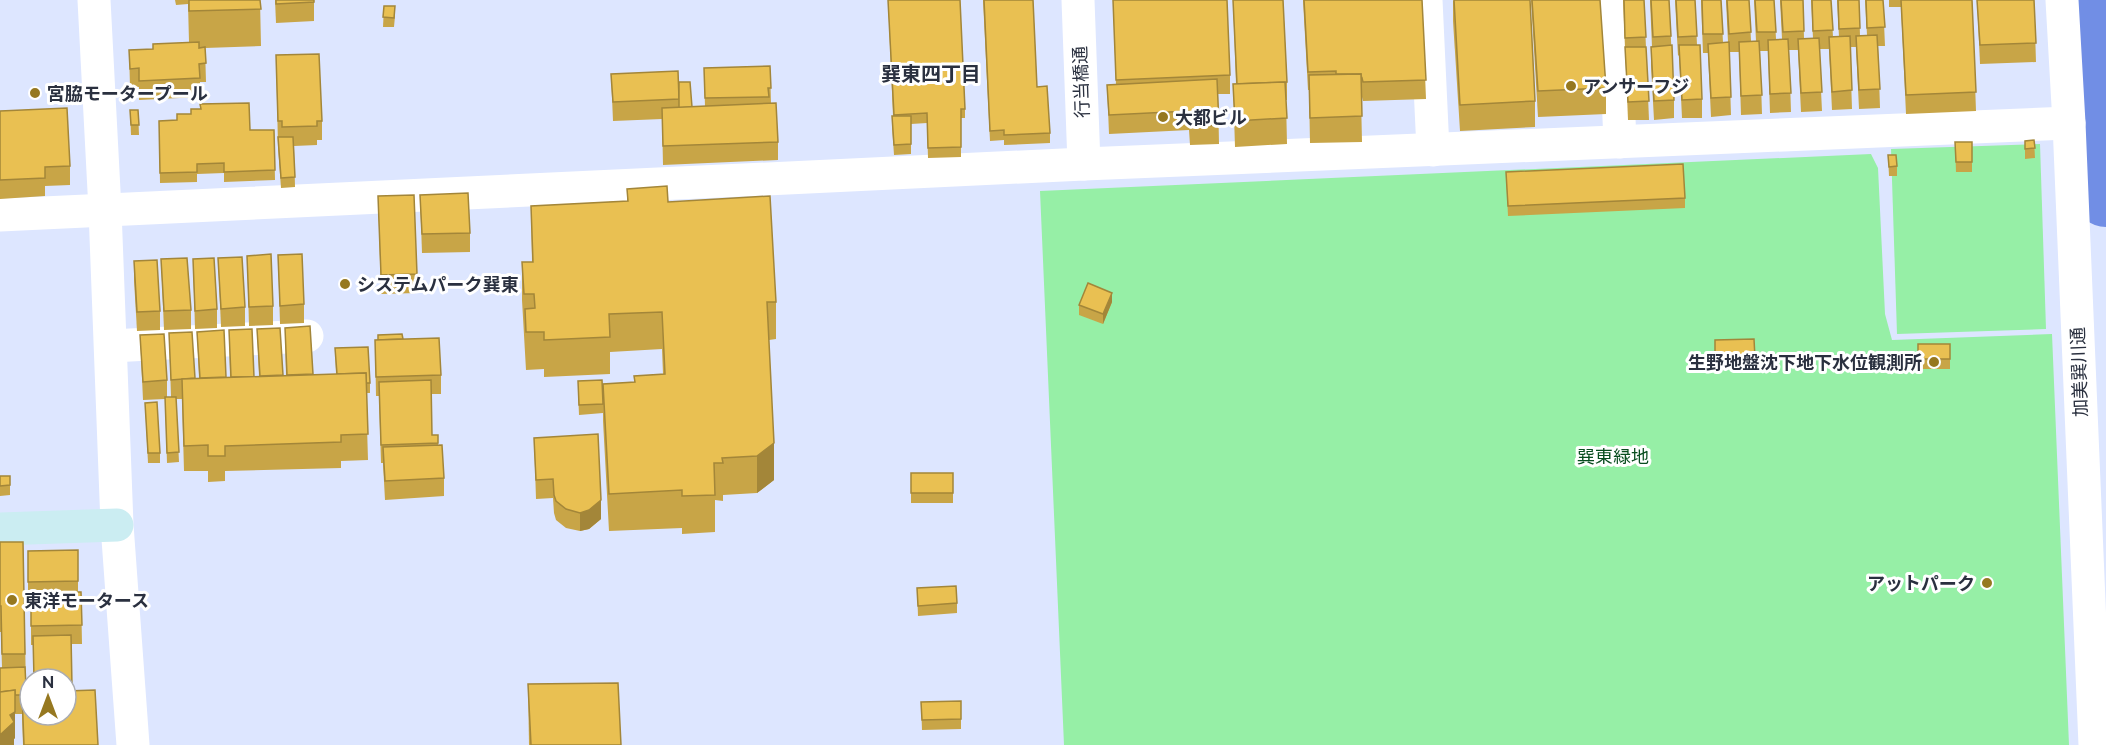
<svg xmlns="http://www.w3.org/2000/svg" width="2106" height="745" viewBox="0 0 2106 745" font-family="Raleway,'Noto Sans JP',sans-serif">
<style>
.green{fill:#96efa6}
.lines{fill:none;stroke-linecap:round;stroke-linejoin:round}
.river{stroke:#718ee5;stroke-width:68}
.street{stroke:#fff;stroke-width:33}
.secondary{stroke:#cbedf2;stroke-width:33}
.wall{fill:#c8a547}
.shaded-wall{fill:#a38639}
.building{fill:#e9c052;stroke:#a38639;stroke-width:1.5}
.poi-dot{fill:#967820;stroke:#fff;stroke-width:2}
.labels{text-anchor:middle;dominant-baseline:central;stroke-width:6;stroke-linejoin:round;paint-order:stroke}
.street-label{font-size:18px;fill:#2a303f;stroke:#fff}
.poi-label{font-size:18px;font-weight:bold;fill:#2a303f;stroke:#fff;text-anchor:start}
.park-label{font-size:18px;fill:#084d1f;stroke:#fff}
.neighbourhood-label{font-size:20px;font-weight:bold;fill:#2a303f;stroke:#fff}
</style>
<rect width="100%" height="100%" fill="#dde6ff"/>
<g class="green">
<polygon points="2040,144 2046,329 1897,334 1891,149"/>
<polygon points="1871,154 1878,168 1885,314 1892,340 2052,334 2069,745 1064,745 1040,191"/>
</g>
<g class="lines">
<polyline class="river" points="2095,0 2106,193"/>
<g class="street">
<polyline points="94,0 105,210 117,525 133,745"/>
<polyline points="1078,0 1084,164"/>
<polyline points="1426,0 1433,150"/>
<polyline points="1614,0 1620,142"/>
<polyline points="2062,0 2069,123 2095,745"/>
<polyline points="0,215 1084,164 2069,123"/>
<polyline points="111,346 307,336"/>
</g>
<polyline class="secondary" points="0,529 117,525"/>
</g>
<g class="wall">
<polygon points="175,0 260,0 261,46 205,48 206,82 200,82 200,97 139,100 139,87 130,87 129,50 153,49 189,42 188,4 176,5"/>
<polygon points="275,0 314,0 314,21 276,23"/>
<polygon points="888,0 960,0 965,109 965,118 961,118 961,157 928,158 927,123 911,124 911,154 894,155 892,126 892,116 893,116"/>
<polygon points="983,0 1033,0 1037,87 1050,133 1050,143 1004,145 1004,140 990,141"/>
<polygon points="1113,0 1230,75 1230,94 1218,94 1219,144 1190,145 1189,130 1109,134 1107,85 1116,85"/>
<polygon points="1233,0 1283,0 1287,82 1287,100 1286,100 1287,144 1235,147 1233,84 1236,84"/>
<polygon points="1303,0 1422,0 1426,99 1363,101 1362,97 1361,97 1362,142 1310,143 1309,90 1308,90"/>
<polygon points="1453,0 1535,101 1535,127 1460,131 1453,21"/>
<polygon points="1531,0 1600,0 1606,88 1606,114 1538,117"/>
<polygon points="1623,0 1644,0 1649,120 1628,120"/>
<polygon points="1650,0 1669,0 1674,100 1674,118 1654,120 1651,65 1651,47 1652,47"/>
<polygon points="1675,0 1695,0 1697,45 1702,99 1702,118 1682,118 1679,55 1678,56"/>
<polygon points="1701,0 1721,0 1723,43 1728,42 1726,0 1749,0 1751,41 1756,41 1754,0 1774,0 1776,39 1782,39 1780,0 1803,0 1804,38 1813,38 1811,0 1831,0 1833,37 1839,37 1837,0 1859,0 1860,36 1867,35 1865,0 1883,0 1885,46 1878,46 1880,108 1859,109 1856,47 1850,47 1852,109 1832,110 1829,49 1819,49 1822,111 1801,112 1798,50 1789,50 1791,112 1770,113 1768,51 1760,51 1762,114 1741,115 1739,52 1729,52 1731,115 1711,117 1708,53 1703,53"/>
<polygon points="1889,0 1972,0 1976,111 1906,114 1901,7 1889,7"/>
<polygon points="1977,0 2034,0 2036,62 1980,64"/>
<polygon points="384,6 395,16 394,27 383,27"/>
<polygon points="276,55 322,121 322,140 317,140 317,145 294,146 295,187 281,188 278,147"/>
<polygon points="770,66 771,104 778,142 778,160 663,165 662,119 613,121 611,74 679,82 692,107 705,107 704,68"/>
<polygon points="200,104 250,130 274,130 275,180 224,182 224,173 197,174 197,182 160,183 159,121 177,120 191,114 191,109 200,109"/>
<polygon points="130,110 138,110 139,135 131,135"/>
<polygon points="0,111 70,166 70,185 45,186 45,196 0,199"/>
<polygon points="2034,140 2035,158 2025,159 2025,141"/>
<polygon points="1955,142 1972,142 1972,172 1956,172"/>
<polygon points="1888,155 1897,166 1897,176 1889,176"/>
<polygon points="1506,172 1685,198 1685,208 1508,216"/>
<polygon points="627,189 668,202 776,302 776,339 769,340 774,480 757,493 723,495 723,501 715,500 715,532 682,534 682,528 609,531 603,421 603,384 634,382 634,376 663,374 662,349 610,352 610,374 544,377 544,369 526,370 522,300 522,262 532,262 531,206 627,201"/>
<polygon points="420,195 470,233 470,252 422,253"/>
<polygon points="378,196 417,274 417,293 381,294"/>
<polygon points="278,255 304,304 304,323 280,324"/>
<polygon points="247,256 273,306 273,325 249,326"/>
<polygon points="218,258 245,307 245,326 221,327"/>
<polygon points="161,259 191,310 191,329 164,330"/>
<polygon points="193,259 217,309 217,328 195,329"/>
<polygon points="134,261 160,311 160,330 137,331 134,280"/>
<polygon points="1112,302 1103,324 1079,315 1079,305"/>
<polygon points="310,326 313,375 336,374 335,348 370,383 370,393 366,393 368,460 341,461 341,468 225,471 225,481 208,482 208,471 184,471 182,399 176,399 179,462 167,463 165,399 143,400 140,335 167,380 167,397 171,397 169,333 195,378 199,378 197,332 226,377 230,377 229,330 254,377 259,376 257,329 283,376 286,376 285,328"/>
<polygon points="403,339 441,375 441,394 431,394 432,435 438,435 438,445 444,478 444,496 385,500 383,463 381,463 379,396 376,396 375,340"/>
<polygon points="1715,340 1755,358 1755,368 1715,370"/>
<rect x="1918" y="344" width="32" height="25"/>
<polygon points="578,391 603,404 603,413 579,415"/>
<polygon points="145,403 160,453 160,463 148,463"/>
<polygon points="534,438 601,519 589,529 580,531 566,528 556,520 554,513 553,498 536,499"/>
<rect x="911" y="473" width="42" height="30"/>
<polygon points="0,476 10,476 10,495 0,496"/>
<polygon points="0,542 23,542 26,687 29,693 66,715 66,679 33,645 31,645 31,601 28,601 28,551 78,550 78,592 81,592 82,644 72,644 72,691 98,745 23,745 22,714 15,714 15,738 14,739 14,745 2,668 1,632 0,632"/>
<polygon points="917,588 957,603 957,613 918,616"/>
<polygon points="528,684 621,745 529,745"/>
<polygon points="961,701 961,729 922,730 921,702"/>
</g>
<g class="shaded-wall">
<polygon points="1112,293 1112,302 1103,324 1103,314"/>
<polygon points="774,443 774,480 757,493 757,456"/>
<polygon points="601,500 601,519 589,529 580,531 580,513"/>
<polygon points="15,712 15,738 14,739 14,745 0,745 0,735 10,715"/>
</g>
<g class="building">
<polygon points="189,0 260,0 261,9 189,11"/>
<polygon points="276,0 314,0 314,2 276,4"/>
<polygon points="888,0 960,0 965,109 961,109 961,147 928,148 927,113 894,115"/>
<polygon points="984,0 1033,0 1037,87 1047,86 1050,133 1004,135 1004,130 990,131"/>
<polygon points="1113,0 1227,0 1230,75 1116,80"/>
<polygon points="1233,0 1283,0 1287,82 1237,84"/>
<polygon points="1304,0 1422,0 1426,80 1363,82 1362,78 1361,79 1361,74 1336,74 1336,71 1308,72"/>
<polygon points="1454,0 1530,0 1535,101 1460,105"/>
<polygon points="1532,0 1600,0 1606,88 1538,91"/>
<polygon points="1624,0 1644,0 1646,37 1625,38"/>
<polygon points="1651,0 1669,0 1671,36 1653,37"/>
<polygon points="1676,0 1695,0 1697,36 1678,37"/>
<polygon points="1702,0 1721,0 1723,34 1703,34"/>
<polygon points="1727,0 1749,0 1751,32 1729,34"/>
<polygon points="1755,0 1774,0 1776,32 1757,32"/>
<polygon points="1781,0 1803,0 1804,31 1783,32"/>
<polygon points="1812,0 1831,0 1833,30 1813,31"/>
<polygon points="1838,0 1859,0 1860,28 1839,29"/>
<polygon points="1866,0 1883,0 1885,27 1867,28"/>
<polygon points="1901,0 1972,0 1976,92 1906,95"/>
<polygon points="1977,0 2034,0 2036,43 1980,45"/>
<polygon points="384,6 395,6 394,18 383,17"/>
<polygon points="1877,35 1880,89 1859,90 1856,36"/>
<polygon points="1850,36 1852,90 1832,92 1829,37"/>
<polygon points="1819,38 1822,92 1801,93 1798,39"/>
<polygon points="1788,39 1791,93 1770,94 1768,40"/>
<polygon points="1759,41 1762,95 1741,96 1739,42"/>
<polygon points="199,42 199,48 205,47 206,63 199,64 200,78 139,81 139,68 130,69 129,50 153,49 153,44"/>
<polygon points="1729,42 1731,97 1711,98 1708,44"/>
<polygon points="1672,45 1674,100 1654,101 1651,47"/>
<polygon points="1679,45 1700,45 1702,99 1682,100"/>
<polygon points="1625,47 1646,47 1649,101 1628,102"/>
<polygon points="319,54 322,121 317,121 317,126 282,127 282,121 278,121 276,55"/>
<polygon points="770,66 771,88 768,88 769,97 705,98 704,68"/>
<polygon points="678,71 679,99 613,102 611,74"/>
<polygon points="1361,74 1362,116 1310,118 1309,75"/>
<polygon points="1217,79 1219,125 1190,127 1189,111 1109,115 1107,85"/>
<polygon points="679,82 690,82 692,107 679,108"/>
<polygon points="1285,82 1287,118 1235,121 1233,84"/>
<polygon points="249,103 250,130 274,130 275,170 224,172 224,163 197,164 197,172 160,173 159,121 177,120 177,114 191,114 191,109 201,109 200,104"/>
<polygon points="776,103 778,142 663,146 662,108"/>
<polygon points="67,108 70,166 45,167 45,178 0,180 0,111"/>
<polygon points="130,110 138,110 139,125 131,125"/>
<polygon points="892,116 911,116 911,144 894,145"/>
<polygon points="278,137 293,137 295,177 281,178"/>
<polygon points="2034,140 2035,148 2025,149 2025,141"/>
<polygon points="1955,142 1972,142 1972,162 1956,162"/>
<polygon points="1888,155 1896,155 1897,166 1889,167"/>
<polygon points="1683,164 1685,198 1508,206 1506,172"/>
<polygon points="667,186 668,202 770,196 776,302 767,302 774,443 757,456 722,458 723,463 714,463 715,495 682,496 682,490 609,494 603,384 635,382 634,376 665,374 662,312 609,314 610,337 544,340 544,332 526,332 525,309 535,308 534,294 524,294 522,262 533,262 531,206 628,201 627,189"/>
<polygon points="468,193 470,233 422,234 420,195"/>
<polygon points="414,195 417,274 381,275 378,196"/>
<polygon points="271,254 273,306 249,307 247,256"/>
<polygon points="302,254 304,304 280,306 278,255"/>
<polygon points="242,257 245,307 221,309 218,258"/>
<polygon points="187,258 191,310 164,311 161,259"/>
<polygon points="214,258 217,309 195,311 193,259"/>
<polygon points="157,260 160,311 137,312 134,261"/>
<polygon points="1088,283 1112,293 1103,314 1079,305"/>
<polygon points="310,326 313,374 287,375 285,328"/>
<polygon points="280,328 283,375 260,376 257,329"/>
<polygon points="252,329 254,377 231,377 229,330"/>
<polygon points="224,330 226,377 200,378 197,332"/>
<polygon points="192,332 195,378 171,380 169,333"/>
<polygon points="164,334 167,380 143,382 140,335"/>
<polygon points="402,334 403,339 378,340 378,335"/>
<polygon points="439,338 441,375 376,377 375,340"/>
<polygon points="1754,339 1755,358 1715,360 1715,340"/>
<rect x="1918" y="344" width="32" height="15"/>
<polygon points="368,347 370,383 366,383 366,373 337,374 335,348"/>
<polygon points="366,373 368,434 341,435 341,442 225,446 225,456 208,456 208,445 184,446 182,379"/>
<polygon points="431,380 432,435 438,435 438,443 381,445 379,382"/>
<polygon points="602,380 603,404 579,405 578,381"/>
<polygon points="165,397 176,397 179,452 167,453"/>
<polygon points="157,402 160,453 148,453 145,403"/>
<polygon points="598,434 601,500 589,510 580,513 566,509 556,501 554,495 553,479 536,480 534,438"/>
<polygon points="442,445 444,478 385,481 383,447"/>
<rect x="911" y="473" width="42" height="20"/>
<polygon points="0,476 10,476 10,485 0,486"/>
<polygon points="0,542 23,542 25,654 2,654 1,606 0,606"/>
<polygon points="78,550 78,581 28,582 28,551"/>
<polygon points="956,586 957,603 918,606 917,588"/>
<polygon points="31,592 81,592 82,625 31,626"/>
<polygon points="71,635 72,686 66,686 66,679 34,679 33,636"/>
<polygon points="25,667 26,687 29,687 29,693 22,693 22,695 15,695 15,690 0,692 0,668"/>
<polygon points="618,683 621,745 531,745 528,684"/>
<polygon points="15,690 15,712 10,715 14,722 0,735 0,692"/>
<polygon points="95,690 98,745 24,745 22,693 30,693 30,715 66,715 66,691"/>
<polygon points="961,701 961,719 922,720 921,702"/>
</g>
<g class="poi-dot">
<circle cx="1571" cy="86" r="6"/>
<circle cx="35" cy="93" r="6"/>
<circle cx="1163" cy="117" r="6"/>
<circle cx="345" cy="284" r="6"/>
<circle cx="1934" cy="362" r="6"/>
<circle cx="1987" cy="583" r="6"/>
<circle cx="12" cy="600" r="6"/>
</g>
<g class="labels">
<g class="street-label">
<text transform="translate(1081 82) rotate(-92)">行当橋通</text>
<text transform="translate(2079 372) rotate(-92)">加美巽川通</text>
</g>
<g class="poi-label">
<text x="1583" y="86">アンサーフジ</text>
<text x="47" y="93">宮脇モータープール</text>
<text x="1175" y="117">大都ビル</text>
<text x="357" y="284">システムパーク巽東</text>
<text x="1922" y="362" text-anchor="end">生野地盤沈下地下水位観測所</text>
<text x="1975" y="583" text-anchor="end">アットパーク</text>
<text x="24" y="600">東洋モータース</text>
</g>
<g class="park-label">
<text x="1613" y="456">巽東緑地</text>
</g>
<g class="neighbourhood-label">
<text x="931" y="74">巽東四丁目</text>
</g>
</g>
<g transform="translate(48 697)"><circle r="28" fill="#ffffff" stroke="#aaacb2" stroke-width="1.5"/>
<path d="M0-4.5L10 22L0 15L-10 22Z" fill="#967820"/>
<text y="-9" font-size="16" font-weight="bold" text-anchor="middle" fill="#2a303f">N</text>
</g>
</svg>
